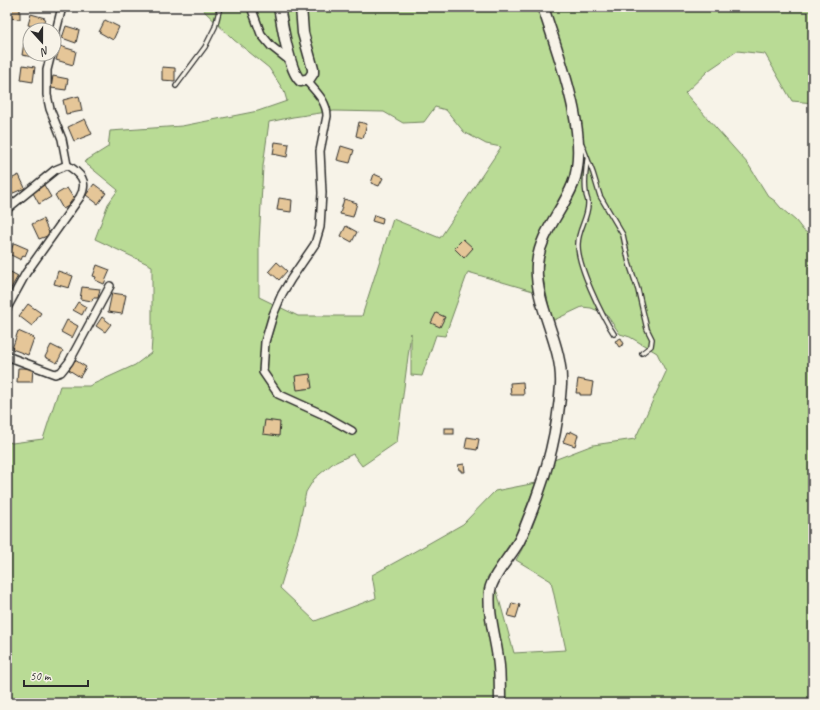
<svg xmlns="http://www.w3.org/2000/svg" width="820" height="710" viewBox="0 0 820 710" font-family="Caveat,sans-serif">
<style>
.green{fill:#b9db95;stroke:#728360;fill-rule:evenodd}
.building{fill:#e5c698;stroke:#2b2b2b}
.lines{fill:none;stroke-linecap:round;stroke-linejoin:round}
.service-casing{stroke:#2b2b2b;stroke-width:6}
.minor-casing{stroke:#2b2b2b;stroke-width:10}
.secondary-casing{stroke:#2b2b2b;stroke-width:13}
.service{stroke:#f7f3e8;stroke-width:3.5}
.minor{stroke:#f7f3e8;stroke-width:7}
.secondary{stroke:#f7f3e8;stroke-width:10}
</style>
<rect width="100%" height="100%" fill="#f7f3e8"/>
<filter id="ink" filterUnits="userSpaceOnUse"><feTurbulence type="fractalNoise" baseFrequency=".025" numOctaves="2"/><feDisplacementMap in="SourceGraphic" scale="8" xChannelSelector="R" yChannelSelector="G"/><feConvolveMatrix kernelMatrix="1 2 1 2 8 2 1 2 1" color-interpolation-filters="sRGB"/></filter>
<g filter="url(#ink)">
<path class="green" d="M 200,7 L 813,7 L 813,103 L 792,101 L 765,54 L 737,51 L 709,70 L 685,93 L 748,164 L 768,196 L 775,201 L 781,208 L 796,221 L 803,230 L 813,237 L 813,703 L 7,703 L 7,441 L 12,443 L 43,439 L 60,386 L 89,386 L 135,365 L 151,353 L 152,340 L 152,266 L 95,239 L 108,204 L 118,190 L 84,162 L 108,147 L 110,131 L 182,126 L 258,111 L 287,101 L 284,91 L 269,68 L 234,40 ZM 435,107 L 446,110 L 464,132 L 486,144 L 501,147 L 440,238 L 393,219 L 362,316 L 298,316 L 259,297 L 259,243 L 263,166 L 269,122 L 293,117 L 334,111 L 384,112 L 403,123 L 424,122 ZM 544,254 L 542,273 L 552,321 L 582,307 L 591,308 L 606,314 L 620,334 L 630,337 L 657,353 L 666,372 L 635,439 L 593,445 L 554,460 C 544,494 534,530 516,560 L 551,581 L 566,650 L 514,653 L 497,592 L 487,578 L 515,536 L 536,483 L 495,491 L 463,524 L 403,558 L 372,575 L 376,598 L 315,621 L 280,588 L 298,530 L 306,492 L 314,479 L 332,464 L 353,454 L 362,466 L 397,442 L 411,333 L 411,375 L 422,376 L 436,335 L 445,336 L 468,272 L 533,291 L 532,270 L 534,257 Z"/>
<g class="building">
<polygon points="7,7 20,7 20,19 7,18"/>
<polygon points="31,14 45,18 42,29 28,25"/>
<polygon points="105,20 119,27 113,40 99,32"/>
<polygon points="66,26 79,30 76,43 62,38"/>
<polygon points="24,43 30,43 30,54 39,54 38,58 22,55"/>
<polygon points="60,46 76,51 73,65 56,60"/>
<polygon points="23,65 35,67 33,82 21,80"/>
<polygon points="162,67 175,68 175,81 162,80"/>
<polygon points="53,76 68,79 66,90 51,88"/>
<polygon points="79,96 82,111 66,114 63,100"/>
<polygon points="85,119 92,134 74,141 68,127"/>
<polygon points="359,122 367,124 363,138 356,136"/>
<polygon points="275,142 289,144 287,157 273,154"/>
<polygon points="341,146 354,150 350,163 337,160"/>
<polygon points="374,174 383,178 379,186 371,183"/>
<polygon points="19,175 25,188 11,194 7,186 7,181"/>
<polygon points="94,184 106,193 98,204 86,195"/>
<polygon points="44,185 51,197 39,204 32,191"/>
<polygon points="67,188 76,202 63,209 55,195"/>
<polygon points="279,198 292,200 291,212 277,210"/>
<polygon points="344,199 357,203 353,217 340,214"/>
<polygon points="374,215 383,218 382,224 372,221"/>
<polygon points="43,219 50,235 39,239 32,224"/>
<polygon points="346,226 357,232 352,242 341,236"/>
<polygon points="463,239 473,248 464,258 454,248"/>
<polygon points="14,243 28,249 25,256 23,255 21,260 9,254"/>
<polygon points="277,262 287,271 279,280 269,271"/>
<polygon points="97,265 110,270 104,284 95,280 96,277 93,276"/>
<polygon points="7,270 18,276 10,290 7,288"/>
<polygon points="58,271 73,276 69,288 54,284"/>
<polygon points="82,287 100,289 98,298 93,298 92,301 80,299"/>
<polygon points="112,293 126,295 122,314 108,312"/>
<polygon points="78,302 86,307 82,315 73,310"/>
<polygon points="28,304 41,313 32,326 19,316"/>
<polygon points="436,313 445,317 440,327 431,323"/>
<polygon points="102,317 111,324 105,332 96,326"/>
<polygon points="67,320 78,326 72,338 61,332"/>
<polygon points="18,331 34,338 28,355 12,349"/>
<polygon points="621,338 624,344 619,347 615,341"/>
<polygon points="51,345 63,351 57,363 45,357"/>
<polygon points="75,360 86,367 80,377 69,370"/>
<polygon points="18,368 33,368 32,382 17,382"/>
<polygon points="310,374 312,388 297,390 295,376"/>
<polygon points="578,379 593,382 591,395 580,395 580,393 576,393"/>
<polygon points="523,382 524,395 511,395 510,383"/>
<polygon points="265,420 280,422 279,436 263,434"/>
<rect x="445" y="428" width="9" height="6"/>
<polygon points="570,431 578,435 575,446 563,442 567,432 570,433"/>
<polygon points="467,437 479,439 477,450 465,448"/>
<polygon points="464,464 465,472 461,472 461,470 459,470 458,465"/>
<polygon points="512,603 520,605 516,618 508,616"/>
</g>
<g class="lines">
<defs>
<g id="service">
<polyline points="176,86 205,47 215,27 220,7"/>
<polyline points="582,144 593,173 600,196 623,235 629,263 638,290 647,329 652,339 651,346 642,353"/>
<path d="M 587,160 C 586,171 584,182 586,193 C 586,197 588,199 588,202 C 589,217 578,229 578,244 C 577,265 602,316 614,334"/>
</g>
<g id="minor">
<polyline points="251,7 261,34 271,46 290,61"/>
<polyline points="54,39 62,7"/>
<polyline points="51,54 47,70 47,95 50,109 62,139 67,165"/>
<path d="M 306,80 C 315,91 327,101 327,116 L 320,151 L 322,193 L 320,227 L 315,244 L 291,279 L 282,294 L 273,315 L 265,342 L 263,372 L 278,394 L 322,414 L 352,431"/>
<path d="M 7,209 L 55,170 L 67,165 C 80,173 89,181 80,197 L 26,273 L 7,308"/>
<polyline points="7,355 12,358 55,374 61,372 69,362 110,286"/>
</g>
<g id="secondary">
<path d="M 279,7 C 282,22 289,73 301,81 L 309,79 L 313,73 L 313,69 L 303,33 L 301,7"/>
<path d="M 500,703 C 500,691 500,678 499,666 C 497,642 487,614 490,590 C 493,575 510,557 518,543 C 522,536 525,528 528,520 C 546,477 558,432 561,385 C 563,343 534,306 537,264 C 540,233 562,212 573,184 C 591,136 558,55 543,7"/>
</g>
</defs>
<use href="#service" class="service-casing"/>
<use href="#minor" class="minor-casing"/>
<use href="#secondary" class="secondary-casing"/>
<use href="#service" class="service"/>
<use href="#minor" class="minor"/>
<use href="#secondary" class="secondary"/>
</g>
</g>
<rect width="820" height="710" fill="none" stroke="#f7f3e8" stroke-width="24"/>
<rect x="12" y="12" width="796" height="686" fill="none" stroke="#2b2b2b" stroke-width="1.5" filter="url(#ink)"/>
<g transform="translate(42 42) rotate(159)"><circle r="19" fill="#f7f3e8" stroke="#a5a39c"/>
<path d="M0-3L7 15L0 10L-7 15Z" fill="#2b2b2b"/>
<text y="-6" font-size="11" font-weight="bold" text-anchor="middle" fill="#2b2b2b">N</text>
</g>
<path d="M24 680v6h64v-6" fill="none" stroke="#2b2b2b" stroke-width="2"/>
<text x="30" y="680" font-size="12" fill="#2b2b2b" stroke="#f7f3e8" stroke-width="3" paint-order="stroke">50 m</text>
</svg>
